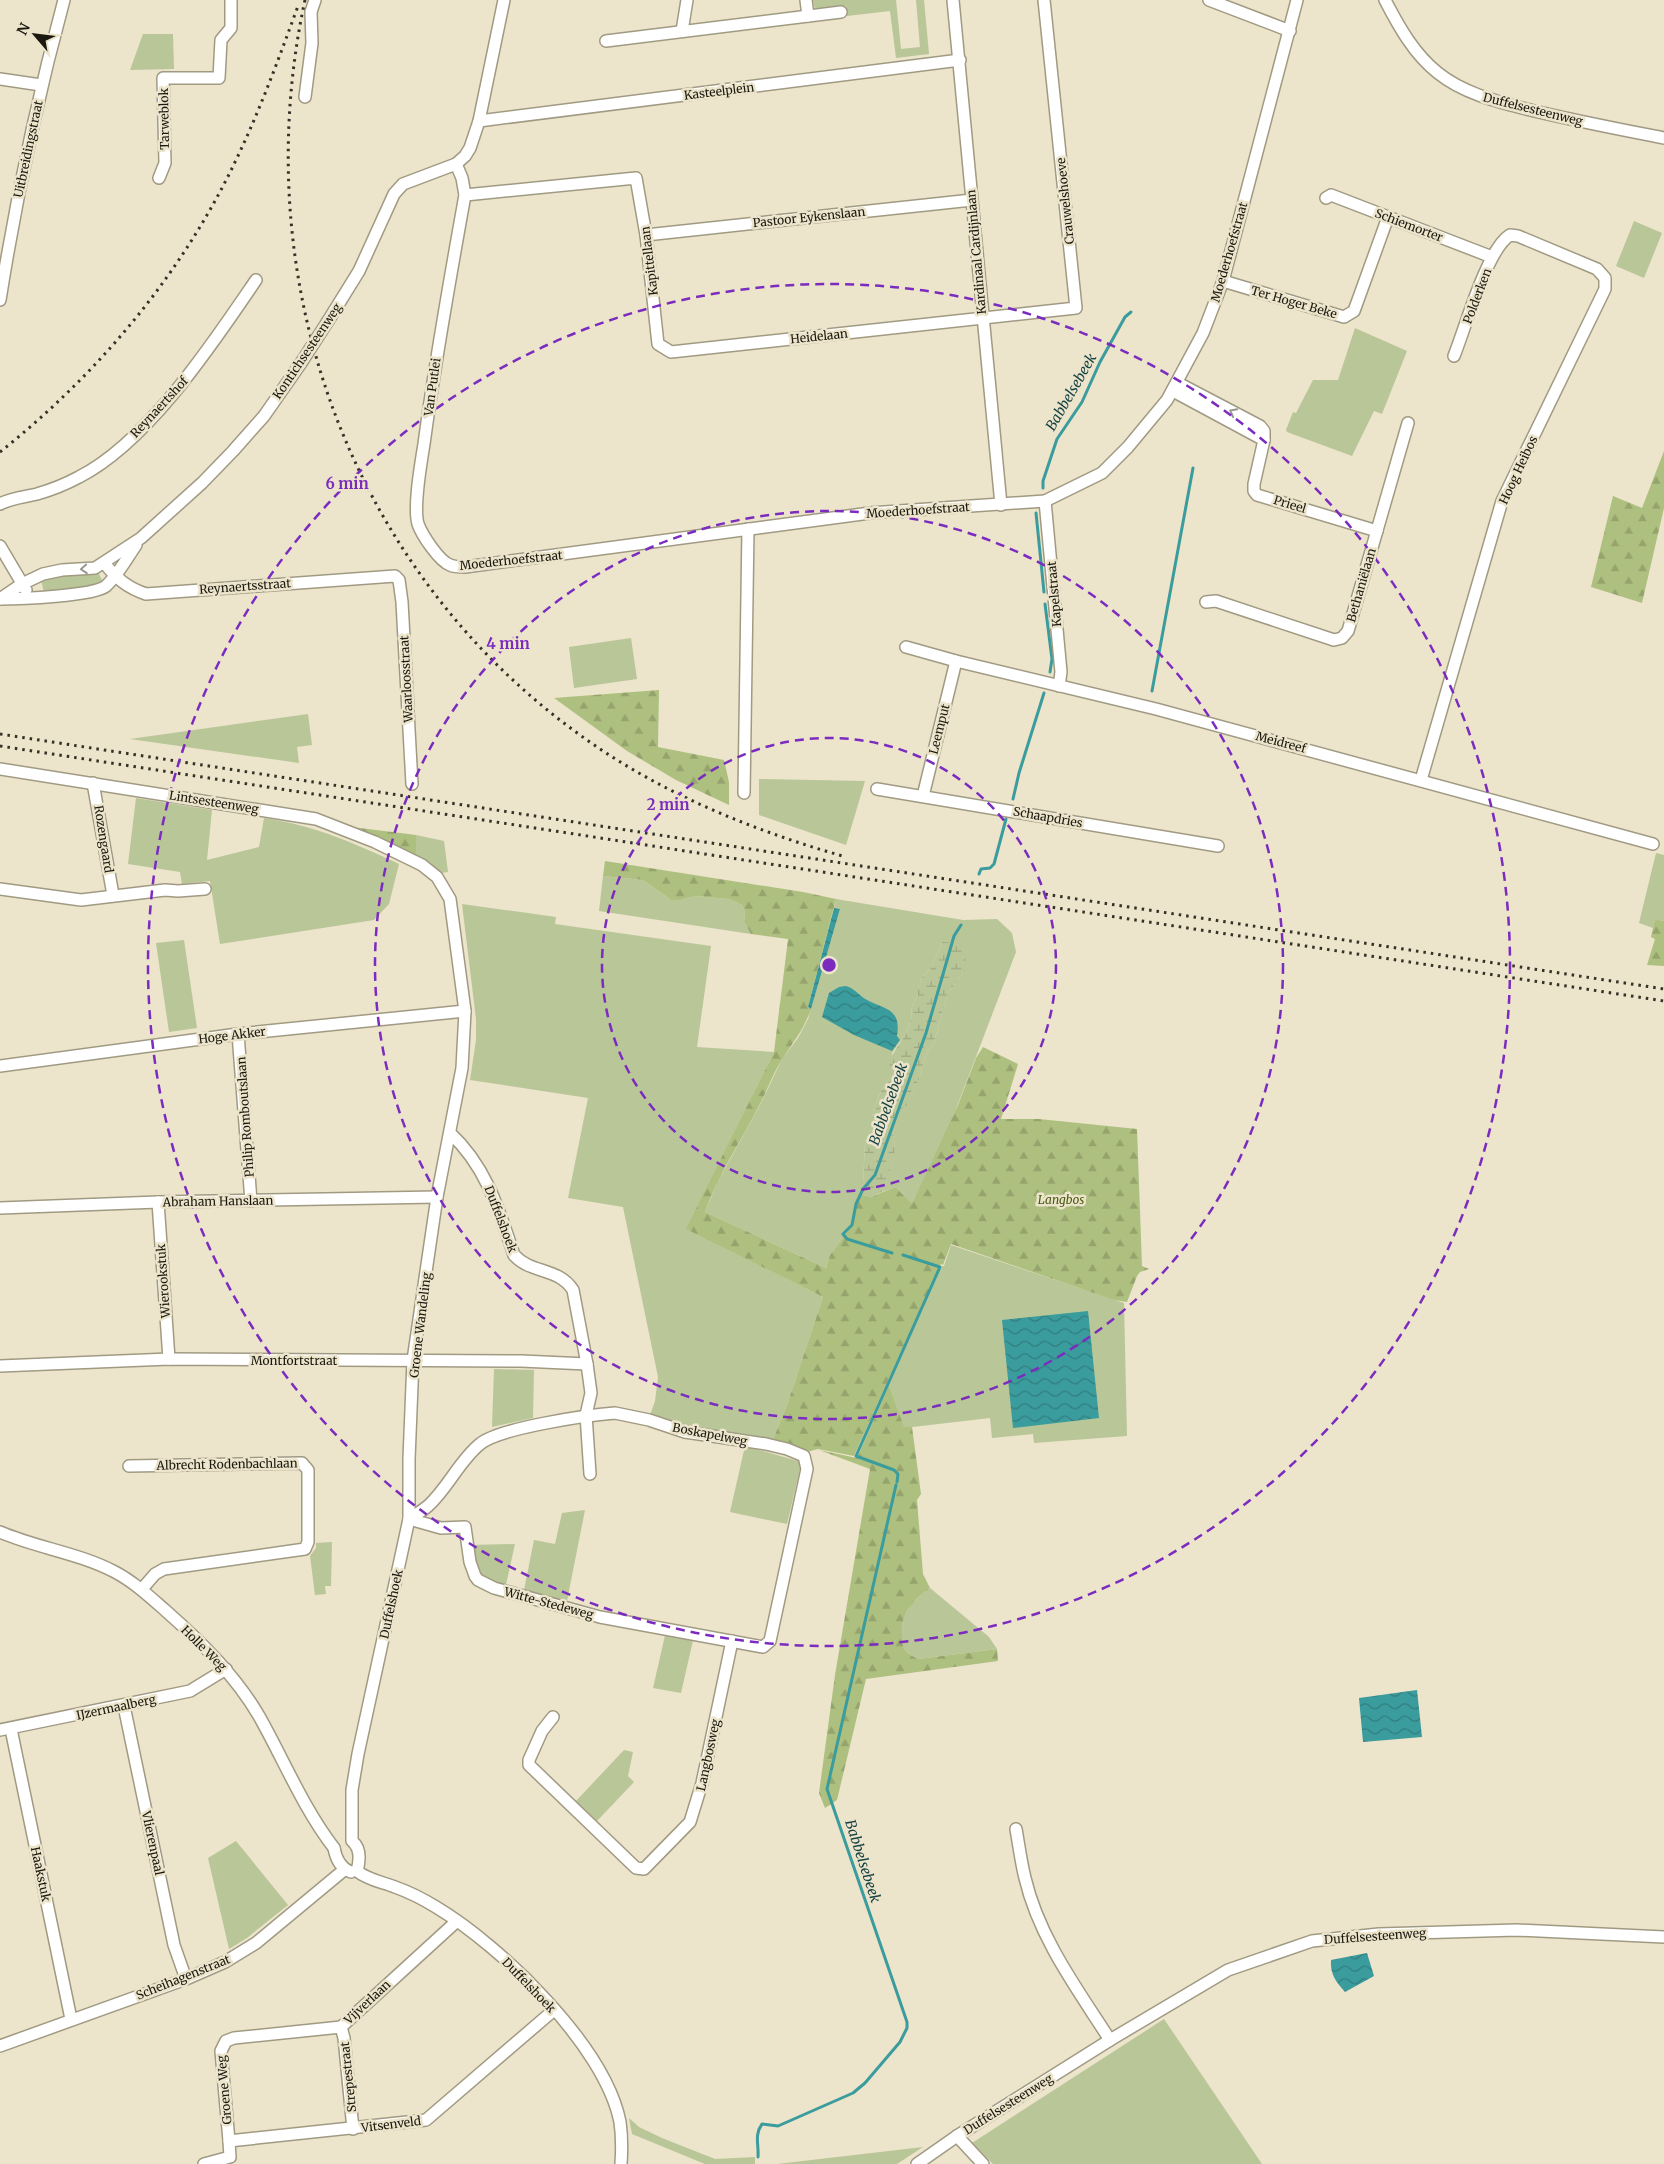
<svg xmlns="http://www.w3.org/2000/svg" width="1664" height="2164" viewBox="0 0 1664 2164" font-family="Merriweather,serif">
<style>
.green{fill:#b9c698}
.forest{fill:url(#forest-firs)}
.wetland{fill:url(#wetland-marsh)}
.water{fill:url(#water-waves)}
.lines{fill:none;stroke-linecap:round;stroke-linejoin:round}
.stream{stroke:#3b9c9d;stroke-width:3}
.minor-casing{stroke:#a19a83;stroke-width:14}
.minor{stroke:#fff;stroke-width:11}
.rail{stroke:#343126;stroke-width:3;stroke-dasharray:2.5 5;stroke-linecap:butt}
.minor-bridge-casing{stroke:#a19a83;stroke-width:14;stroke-linecap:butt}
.minor-bridge{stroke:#fff;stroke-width:11}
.oneway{stroke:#989793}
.ring{fill:none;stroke:#7b2cbf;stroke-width:2.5;stroke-dasharray:9 6}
.labels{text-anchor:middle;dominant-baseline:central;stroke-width:5;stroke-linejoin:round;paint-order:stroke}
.street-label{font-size:12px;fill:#1a180f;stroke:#ece4cb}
.park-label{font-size:12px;font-style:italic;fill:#4b5b14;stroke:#ece4cb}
.water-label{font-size:14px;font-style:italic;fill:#164243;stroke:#ece4cb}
.centre{fill:#7b2cbf;stroke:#ece4cb;stroke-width:2.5}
.ring-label{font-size:15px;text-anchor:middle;font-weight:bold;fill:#7b2cbf;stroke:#ece4cb;stroke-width:5;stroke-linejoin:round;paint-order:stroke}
</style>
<defs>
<pattern id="forest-firs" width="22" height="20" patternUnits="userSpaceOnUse" patternTransform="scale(1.25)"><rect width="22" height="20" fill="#aec07f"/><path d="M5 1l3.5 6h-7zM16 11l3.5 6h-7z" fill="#95a46d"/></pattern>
<pattern id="wetland-marsh" width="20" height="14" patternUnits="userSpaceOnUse" patternTransform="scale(1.25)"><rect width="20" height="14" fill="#b9c698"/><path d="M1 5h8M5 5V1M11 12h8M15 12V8" fill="none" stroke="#9ea982"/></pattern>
<pattern id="water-waves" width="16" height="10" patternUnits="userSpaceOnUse" patternTransform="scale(1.25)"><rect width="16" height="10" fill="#3b9c9d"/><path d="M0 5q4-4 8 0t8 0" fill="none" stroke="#317e7e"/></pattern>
</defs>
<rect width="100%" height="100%" fill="#ece4cb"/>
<g class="green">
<polygon points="813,0 896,0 901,49 920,47 916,0 924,0 929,54 896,58 890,11 847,16 846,6 815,10"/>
<polygon points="143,34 173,34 174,69 130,70"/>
<polygon points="1634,221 1662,233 1644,278 1616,266"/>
<polygon points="1355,328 1407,351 1382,414 1374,411 1352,456 1287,432 1286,430 1293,412 1296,413 1313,380 1338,380"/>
<polygon points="97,570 102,580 96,587 44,593 41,579 56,574"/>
<polygon points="631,638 637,679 574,688 569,647"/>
<polygon points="308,714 312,745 297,747 299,763 130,739"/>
<polygon points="759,779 865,781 846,845 759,815"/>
<path d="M 136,798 L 212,810 L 207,860 L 259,847 L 264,818 C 313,825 354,843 399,864 L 389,904 L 374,920 L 220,944 L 210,881 L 182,884 L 180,872 L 128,864 Z"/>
<polygon points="416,835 444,841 448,872 441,873 427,862 416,856"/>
<polygon points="1656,853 1664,855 1664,921 1655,919 1653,928 1639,923"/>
<polygon points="603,876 643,880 671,900 681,900 695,896 707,897 729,899 742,905 745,911 744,922 751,934 599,911"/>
<path d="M 836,899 L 963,920 L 997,919 L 1012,933 L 1016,952 L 914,1219 L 895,1187 L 882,1192 C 888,1172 902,1148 890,1129 L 895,1115 L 907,1104 L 919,1079 L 925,1058 L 934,1042 L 948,993 L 963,973 L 942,942 L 932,967 L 923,976 L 918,987 L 918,995 L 912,1006 L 911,1019 L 906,1033 L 892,1053 L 891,1075 L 881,1091 L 873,1112 L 871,1129 L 865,1142 L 863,1184 L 852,1213 L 853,1224 L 830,1255 L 826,1268 L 705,1212 L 717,1183 L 760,1105 L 782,1059 L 798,1038 L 808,1019 L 840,909 L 834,908 Z"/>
<polygon points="462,904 556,917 555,924 711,946 697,1047 774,1052 687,1229 823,1297 787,1405 772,1442 686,1429 649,1418 655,1401 658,1377 623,1207 568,1198 588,1098 470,1080 476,1040 476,1019"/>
<polygon points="184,940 197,1028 169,1032 156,943"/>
<polygon points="951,1245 1124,1303 1127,1436 1034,1443 1033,1434 992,1438 990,1418 904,1428 889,1385 942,1266 944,1266"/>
<polygon points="494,1369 534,1370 533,1418 492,1427"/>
<polygon points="745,1446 798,1461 801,1465 787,1524 730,1512"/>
<polygon points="585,1510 566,1606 523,1595 534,1540 555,1544 562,1513"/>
<polygon points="332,1542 331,1586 325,1586 326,1594 315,1595 310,1556 316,1548 316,1543"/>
<polygon points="515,1544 505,1589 480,1578 470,1545"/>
<path d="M 930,1588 L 989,1637 L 997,1649 L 918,1659 C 914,1657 908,1654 905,1650 C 902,1645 902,1639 902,1634 C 901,1612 914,1600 930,1588 Z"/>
<polygon points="666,1631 694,1636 681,1693 653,1688"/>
<polygon points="624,1750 633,1752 628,1776 634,1782 597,1821 576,1801"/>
<polygon points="236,1841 288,1905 247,1938 229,1949 208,1858"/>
<polygon points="1164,2019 1262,2164 993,2164 972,2143"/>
<polygon points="629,2118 639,2127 662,2138 715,2159 755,2157 755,2164 705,2164 632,2134"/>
<polygon points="923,2147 897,2164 777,2164"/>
</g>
<g class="forest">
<polygon points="1664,451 1664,508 1642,603 1591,587 1613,496 1642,508"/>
<polygon points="659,690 658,747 724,760 729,782 729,805 676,780 627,751 554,698"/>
<polygon points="352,827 416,835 416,856 352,829"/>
<path d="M 605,861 L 803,892 L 836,899 L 808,1007 L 811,1009 C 804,1029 794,1041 783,1058 C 773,1073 767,1091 759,1106 C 741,1141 718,1175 705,1212 L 826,1268 L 830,1255 L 853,1224 L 852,1213 L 859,1194 L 871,1197 L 895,1187 L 912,1204 L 958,1105 L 976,1058 L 983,1047 L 1018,1064 L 1001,1119 L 1039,1119 L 1137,1129 L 1142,1266 L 1149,1269 L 1140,1272 L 1137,1276 L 1127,1302 L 1114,1300 L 951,1244 L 943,1265 L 941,1264 L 938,1270 L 854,1456 L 818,1449 L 807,1452 L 772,1442 L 787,1405 L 823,1297 L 686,1229 L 774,1052 L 788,939 L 751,934 L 744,922 L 745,911 L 742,905 L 729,899 L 695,896 L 681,900 L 671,900 L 643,880 L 603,876 Z"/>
<polygon points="1655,919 1664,921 1664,966 1647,965 1655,939 1651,937"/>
<path d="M 889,1385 L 904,1427 L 912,1427 L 921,1494 L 917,1500 L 923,1574 L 930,1588 C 914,1600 901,1612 902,1634 C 902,1639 902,1645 905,1650 C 908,1654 914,1657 918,1659 L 997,1649 L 998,1661 L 866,1679 L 837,1800 L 825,1808 L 819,1793 L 835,1675 L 870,1469 L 819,1450 L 857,1458 Z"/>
</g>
<path class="wetland" d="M 942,942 L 958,943 L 967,954 L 963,973 L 948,993 L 934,1042 L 925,1058 L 919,1079 L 907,1105 L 895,1115 L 890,1128 C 902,1149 889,1171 882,1192 L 871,1197 L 859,1194 L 863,1184 L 865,1142 L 871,1129 L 873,1112 L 881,1091 L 891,1075 L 889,1060 L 906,1033 L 911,1019 L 912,1006 L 918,995 L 918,987 L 923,976 L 932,967 Z"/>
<g class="water">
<polygon points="834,908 840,909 811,1009 808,1007"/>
<path d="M 846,986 C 856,989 860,997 869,1001 C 888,1010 901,1010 897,1036 L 900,1040 L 892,1051 L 854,1035 L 822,1017 L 829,993 L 839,987 Z"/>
<polygon points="1088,1311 1099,1418 1013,1428 1002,1320"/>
<polygon points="1417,1690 1422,1737 1363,1742 1359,1698"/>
<path d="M 1367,1953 L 1374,1976 L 1345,1992 C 1336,1982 1330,1974 1331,1960 Z"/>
</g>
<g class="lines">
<g class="stream">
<polyline points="1043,488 1043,481 1057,439 1082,402 1100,362 1125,317 1131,312"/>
<polyline points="1036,513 1044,592"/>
<polyline points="1045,604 1052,659 1050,672"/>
<polyline points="1152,691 1193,468"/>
<polyline points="1013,799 1019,773 1044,693"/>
<polyline points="979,874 981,869 990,868 994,864 1006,819"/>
<polyline points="892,1253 847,1239 843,1234 852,1225 856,1204 863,1189 875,1175 926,1033 954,936 961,925"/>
<polyline points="897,1482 898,1474 894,1470 856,1456 940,1267 903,1255"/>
<path d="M 758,2157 C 759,2145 754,2135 762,2124 L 778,2126 L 853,2093 L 865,2083 L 900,2042 L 907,2028 L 907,2022 L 827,1789 L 896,1485"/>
</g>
<defs>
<g id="minor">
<polyline points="806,0 808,16"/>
<polyline points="953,0 1001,505"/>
<polyline points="1209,0 1290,31"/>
<path d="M 1385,0 C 1399,27 1414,54 1438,73 C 1463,93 1495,101 1526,109 C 1571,120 1618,129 1664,138"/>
<polyline points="682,31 687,0"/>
<polyline points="606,41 841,12"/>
<polyline points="0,79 41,85"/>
<polyline points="305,97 312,43 311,12 315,0"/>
<polyline points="479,121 960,60"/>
<path d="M 456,164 L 462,178 L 465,195 C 450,278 435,361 424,444 C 421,463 413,507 418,524 C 422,535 439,561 450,565 C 454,567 460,567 465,567 L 870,513 L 1045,501 L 1102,473 L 1128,447 L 1167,400 L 1203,333 L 1223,281 L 1297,0"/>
<polyline points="159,178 165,163 163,78 219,78 221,40 231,28 231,0"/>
<polyline points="465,195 636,178 646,235 658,344 671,352 1076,308 1044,0"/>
<polyline points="1326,198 1331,195 1492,257"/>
<polyline points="646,235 972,200"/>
<polyline points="1223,281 1344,317 1354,311 1388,217"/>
<path d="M 0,300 C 16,199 37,99 64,0"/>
<polyline points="328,321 359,271 394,194 403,184 456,164 465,156 470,148 479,121 504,0"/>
<polyline points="1178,383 1260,426 1264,431 1264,440 1254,484 1254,491 1257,495 1377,531"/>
<polyline points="1173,391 1264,440"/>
<polyline points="1045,501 1061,672 1059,686"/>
<path d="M 0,504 C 11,498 25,497 37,494 C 51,490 66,484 79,477 C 148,442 213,343 256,280"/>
<polyline points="0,546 26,590"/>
<path d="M 105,564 C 117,579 128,588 146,594 L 395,576 L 399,580 L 402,602 L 412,784"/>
<polyline points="0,599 22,584 43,574 62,570 95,568 141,538 202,483 233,451 264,416 301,363"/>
<path d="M 0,599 C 19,599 94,596 106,586 C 118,575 127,558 136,545"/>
<polyline points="1206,602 1216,601 1334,640 1342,638 1348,631 1408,423"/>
<polyline points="906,647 956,661 1156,709 1653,844"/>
<path d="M 0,769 L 316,819 L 375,842 L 422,865 L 437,877 L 450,899 L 465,1011 L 462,1068 L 437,1197 L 413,1360 L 409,1459 L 409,1519 L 358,1754 L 352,1790 L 352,1841 C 361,1848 360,1860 357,1871"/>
<path d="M 1421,780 L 1502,501 L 1605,289 L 1605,278 L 1597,269 L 1518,236 L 1510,235 C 1487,249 1465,329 1454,356"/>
<polyline points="93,783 113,895"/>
<polyline points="877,789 1218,846"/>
<polyline points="744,793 748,529"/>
<polyline points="923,796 956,661"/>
<polyline points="0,889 81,900 165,890 178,891 205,889"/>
<polyline points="238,1034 251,1201"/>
<polyline points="0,1066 238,1034 465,1011"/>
<path d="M 450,1133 C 486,1166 499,1210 514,1255 C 531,1274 558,1267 573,1290 L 587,1364 L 591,1393 L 586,1415 L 590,1474"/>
<polyline points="158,1202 169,1359"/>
<polyline points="0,1208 158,1202 437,1197"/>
<polyline points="0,1366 169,1359 521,1361 587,1364"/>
<path d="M 615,1413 L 649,1420 L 685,1432 L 766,1444 L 787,1449 L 804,1456 L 807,1469 L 770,1641 L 763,1647 L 600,1617 L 494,1588 L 478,1580 L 475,1576 L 470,1562 L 465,1527 L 441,1528 L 409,1519 C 415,1515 422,1511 428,1506 C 448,1488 459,1461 480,1444 C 499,1428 588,1415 615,1413 Z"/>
<polyline points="129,1466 302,1463 308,1470 308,1542 305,1549 164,1569 155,1574 142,1589"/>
<path d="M 0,1532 C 37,1548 79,1553 115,1572 C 134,1582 150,1597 166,1611 C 201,1642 235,1675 259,1716 C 284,1760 303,1808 334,1848"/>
<polyline points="124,1706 174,1945 186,1979"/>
<polyline points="553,1717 542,1731 529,1760 529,1765 636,1868 644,1869 690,1822 702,1783 732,1641"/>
<polyline points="11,1729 71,2019"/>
<polyline points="0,1730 190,1691 226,1669"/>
<path d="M 1016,1829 C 1019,1846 1021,1862 1025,1878 C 1039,1938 1078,1990 1110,2040"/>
<path d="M 334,1848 C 336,1859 340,1868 351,1872"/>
<path d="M 357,1871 C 368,1880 382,1882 395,1887 C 409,1892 423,1899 436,1907 C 501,1946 605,2046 620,2122 C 622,2136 622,2150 621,2164"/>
<polyline points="341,2027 344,2038 353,2129"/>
<polyline points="0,2046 186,1979 225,1962 256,1943 344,1870"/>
<polyline points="957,2136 983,2164"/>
<polyline points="229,2141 221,2051 226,2041 234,2038 341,2027 457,1921"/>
<polyline points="204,2164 230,2157 229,2141 426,2120 554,2010"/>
<polyline points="917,2164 957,2136 1110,2040 1228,1970 1312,1941 1379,1934 1517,1930 1664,1937"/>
</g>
</defs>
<use href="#minor" class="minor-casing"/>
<use href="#minor" class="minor"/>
<g class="rail">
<path d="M 305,0 C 245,277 348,568 580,735 C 660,793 751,830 846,857"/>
<path d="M 0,452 C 98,374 182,274 236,160 C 260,110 279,58 298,6"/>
<polyline points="0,734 1664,989"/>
<polyline points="0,746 1664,1001"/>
</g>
<defs>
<polyline id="minor-bridge" points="301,363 328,321"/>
</defs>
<use href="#minor-bridge" class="minor-bridge-casing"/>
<use href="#minor-bridge" class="minor-bridge"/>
</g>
<defs><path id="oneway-chevron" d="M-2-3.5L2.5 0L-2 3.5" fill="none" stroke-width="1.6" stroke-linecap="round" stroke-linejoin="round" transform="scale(1.25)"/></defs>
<g class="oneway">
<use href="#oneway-chevron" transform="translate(1233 412) rotate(-152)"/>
<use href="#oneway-chevron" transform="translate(84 569) rotate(176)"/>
</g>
<g class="ring">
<circle cx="829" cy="965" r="227"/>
<circle cx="829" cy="965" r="454"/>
<circle cx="829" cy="965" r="681"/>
</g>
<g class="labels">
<g class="street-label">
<text transform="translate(719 91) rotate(-7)">Kasteelplein</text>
<text transform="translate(1533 109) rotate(14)">Duffelsesteenweg</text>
<text transform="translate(164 119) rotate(-91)">Tarweblok</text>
<text transform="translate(28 149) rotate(-78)">Uitbreidingstraat</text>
<text transform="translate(1065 201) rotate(-96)">Crauwelshoeve</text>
<text transform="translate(809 217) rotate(-6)">Pastoor Eykenslaan</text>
<text transform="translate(1409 225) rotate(21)">Schiemorter</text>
<text transform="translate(976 252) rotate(-95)">Kardinaal Cardijnlaan</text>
<text transform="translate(1229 252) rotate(-74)">Moederhoefstraat</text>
<text transform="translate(649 261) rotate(-97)">Kapittellaan</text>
<text transform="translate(1477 296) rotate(-69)">Polderken</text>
<text transform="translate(1294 302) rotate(16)">Ter Hoger Beke</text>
<text transform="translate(819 336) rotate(-6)">Heidelaan</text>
<text transform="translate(307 351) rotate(-56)">Kontichsesteenweg</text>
<text transform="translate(432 387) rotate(-82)">Van Putlei</text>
<text transform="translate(159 407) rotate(-47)">Reynaertshof</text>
<text transform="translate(1518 470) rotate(-65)">Hoog Heibos</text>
<text transform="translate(1290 504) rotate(17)">Prieel</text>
<text transform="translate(918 510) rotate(-4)">Moederhoefstraat</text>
<text transform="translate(511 560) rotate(-6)">Moederhoefstraat</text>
<text transform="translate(1361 585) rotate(-74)">Bethaniëlaan</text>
<text transform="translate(245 586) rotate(-4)">Reynaertsstraat</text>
<text transform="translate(1054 594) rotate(-95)">Kapelstraat</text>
<text transform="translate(406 679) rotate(-93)">Waarloosstraat</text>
<text transform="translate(939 729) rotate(-76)">Leemput</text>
<text transform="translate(1281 742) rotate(15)">Meidreef</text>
<text transform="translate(214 802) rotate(9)">Lintsesteenweg</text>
<text transform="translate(1048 817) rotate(10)">Schaapdries</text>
<text transform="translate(104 839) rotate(81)">Rozengaard</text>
<text transform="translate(232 1035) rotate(-7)">Hoge Akker</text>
<text transform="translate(245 1117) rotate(-94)">Philip Romboutslaan</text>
<text transform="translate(218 1201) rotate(-1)">Abraham Hanslaan</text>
<text transform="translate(501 1219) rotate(69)">Duffelshoek</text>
<text transform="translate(163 1281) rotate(-94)">Wierookstuk</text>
<text transform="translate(420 1325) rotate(-83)">Groene Wandeling</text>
<text x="294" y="1360">Montfortstraat</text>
<text transform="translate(710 1434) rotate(11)">Boskapelweg</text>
<text transform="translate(227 1464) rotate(-1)">Albrecht Rodenbachlaan</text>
<text transform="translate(549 1603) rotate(15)">Witte-Stedeweg</text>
<text transform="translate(391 1604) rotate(-78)">Duffelshoek</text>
<text transform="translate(204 1648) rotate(45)">Holle Weg</text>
<text transform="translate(116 1707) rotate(-12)">IJzermaalberg</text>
<text transform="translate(708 1755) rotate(-78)">Langbosweg</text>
<text transform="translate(153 1843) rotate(78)">Vlierenpaal</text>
<text transform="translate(41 1874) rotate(78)">Haakstuk</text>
<text transform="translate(1375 1936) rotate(-4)">Duffelsesteenweg</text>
<text transform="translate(183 1977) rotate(-22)">Scheihagenstraat</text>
<text transform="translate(529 1985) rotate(46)">Duffelshoek</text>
<text transform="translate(367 2002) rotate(-43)">Vijverlaan</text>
<text transform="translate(348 2077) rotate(-96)">Strepestraat</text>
<text transform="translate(224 2090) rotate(-95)">Groene Weg</text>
<text transform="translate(1008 2104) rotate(-32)">Duffelsesteenweg</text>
<text transform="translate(391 2124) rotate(-7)">Vitsenveld</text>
</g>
<g class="park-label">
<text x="1061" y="1199">Langbos</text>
</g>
<g class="water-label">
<text transform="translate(1071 392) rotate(-60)">Babbelsebeek</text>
<text transform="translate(888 1104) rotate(-70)">Babbelsebeek</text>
<text transform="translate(863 1861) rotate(72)">Babbelsebeek</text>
</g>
</g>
<circle cx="829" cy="965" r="8" class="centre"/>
<g class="ring-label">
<text x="347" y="489">6 min</text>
<text x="508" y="649">4 min</text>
<text x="668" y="810">2 min</text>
</g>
<g transform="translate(35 35) rotate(298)" stroke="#ece4cb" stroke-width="4" paint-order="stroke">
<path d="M0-4L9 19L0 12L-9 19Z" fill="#1a180f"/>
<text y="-8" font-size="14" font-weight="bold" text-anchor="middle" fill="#1a180f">N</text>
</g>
</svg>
